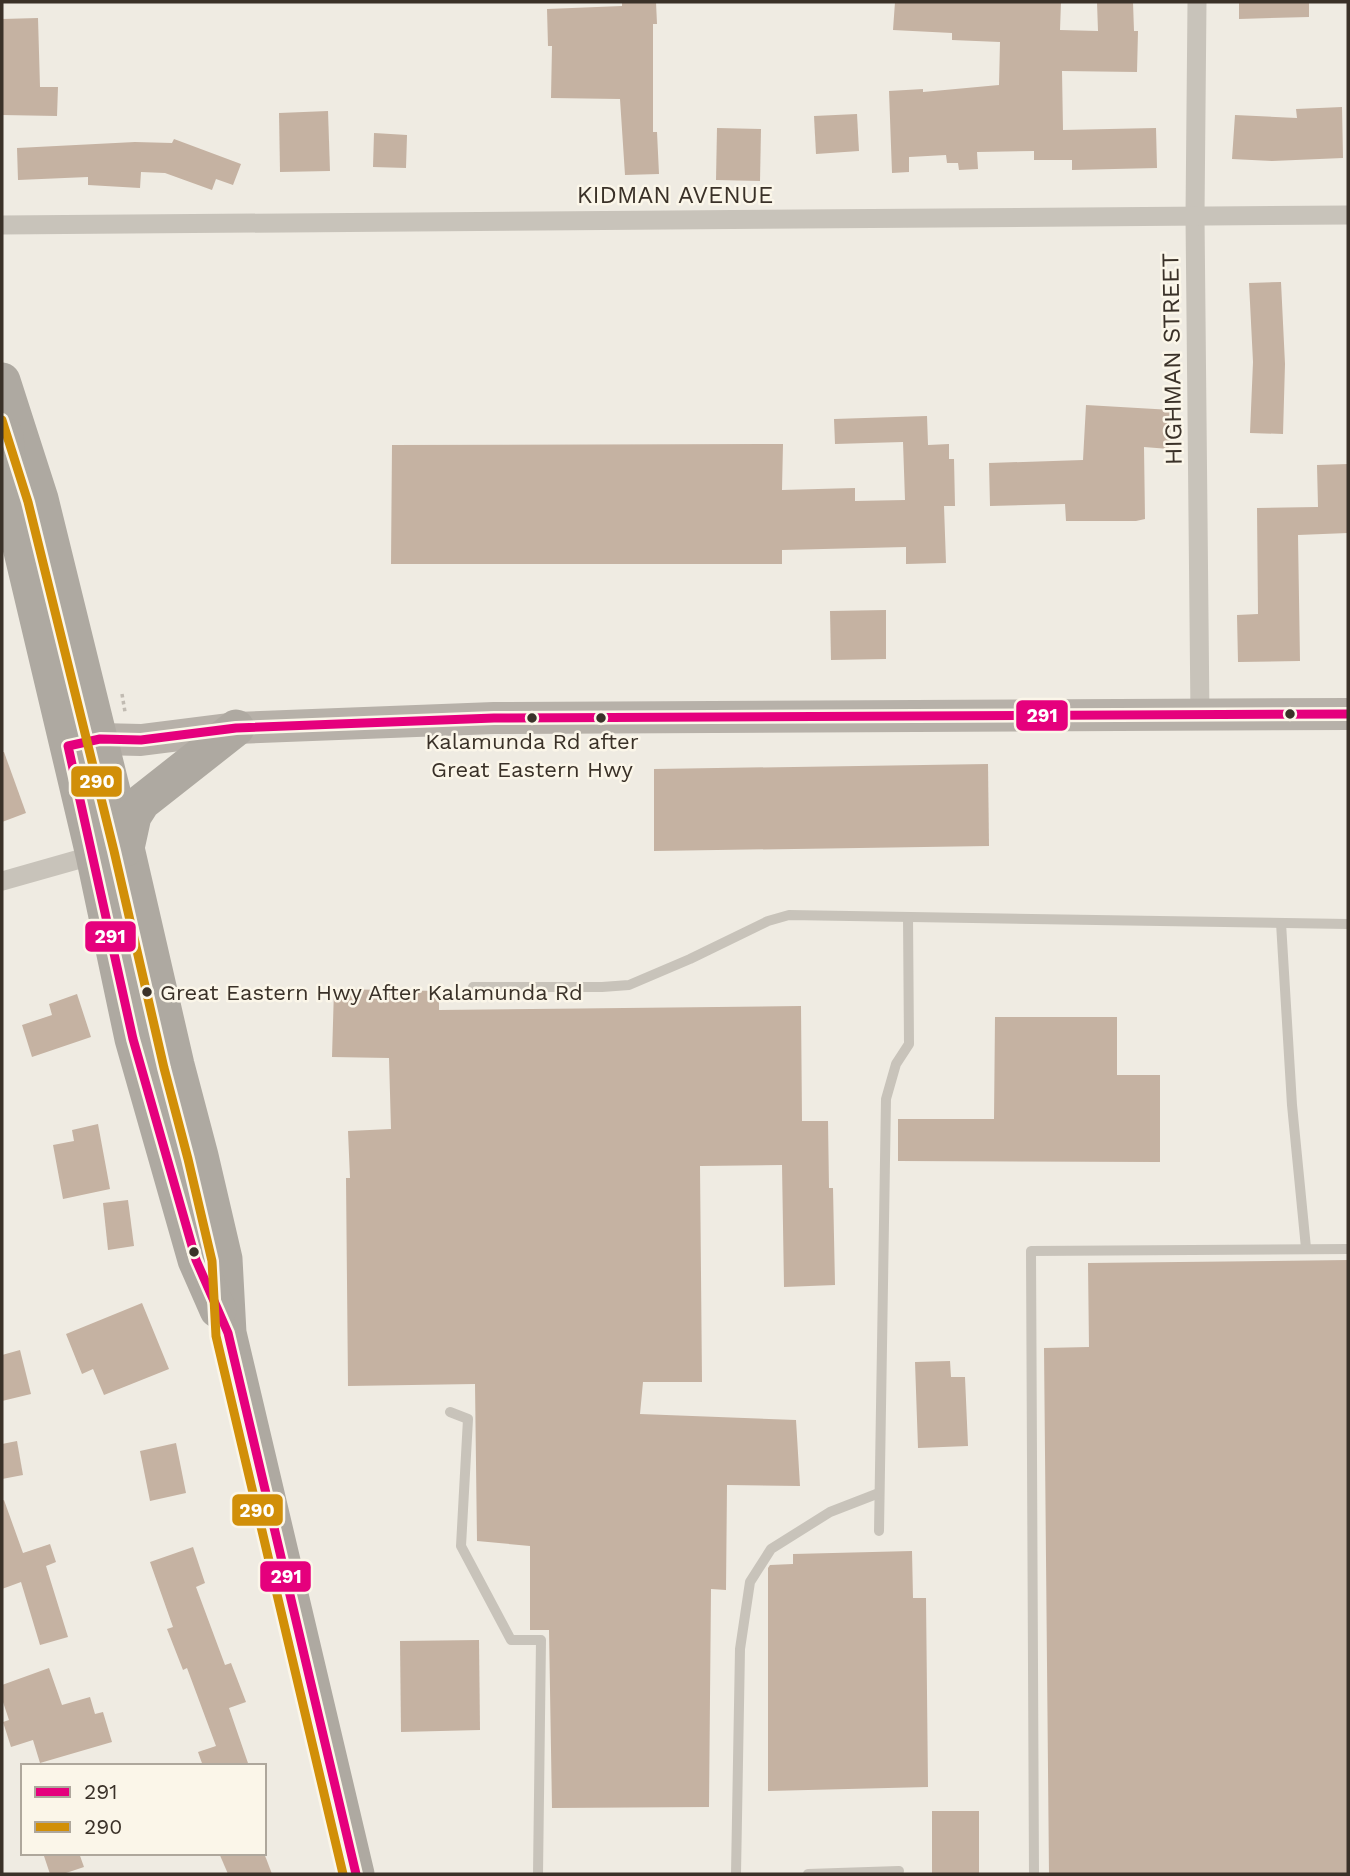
<svg xmlns="http://www.w3.org/2000/svg" width="1350" height="1876" viewBox="0 0 1350 1876" font-family="'Work Sans',sans-serif">
<style>
.building{fill:#c5b2a2}
.lines{fill:none;stroke-linecap:round;stroke-linejoin:round}
.path{stroke:#c1bbb2;stroke-width:3.5;stroke-dasharray:3.5 3.5;stroke-linecap:butt}
.lane{stroke:#c8c3ba;stroke-width:10}
.street{stroke:#c8c3ba;stroke-width:19}
.primary{stroke:#b7b1a9;stroke-width:32}
.highway{stroke:#aea9a1;stroke-width:37}
.bus-1-casing{stroke:#fbf6e9;stroke-width:14}
.bus-2-casing{stroke:#fbf6e9;stroke-width:14}
.bus-1{stroke:#e5007d;stroke-width:9}
.bus-2{stroke:#d18f08;stroke-width:9}
.bus-dot{fill:#3a3128;stroke:#fbf6e9;stroke-width:2.5}
.labels{text-anchor:middle;dominant-baseline:central;stroke-width:5;stroke-linejoin:round;paint-order:stroke}
.bus-label{font-size:22px;fill:#3a3128;stroke:#fbf6e9}
.street-label{font-size:24px;fill:#3a3128;stroke:#fbf6e9}
.line-badge{stroke:#fbf6e9;stroke-width:2.5}
.badge-label{font-size:19px;text-anchor:middle;font-weight:bold;fill:#fff}
</style>
<rect width="100%" height="100%" fill="#efebe2"/>
<g class="building">
<polygon points="622,2 656,2 657,24 653,24 653,132 657,132 659,174 625,175 620,99 551,98 552,46 548,46 547,9 622,6"/>
<polygon points="895,2 1061,2 1060,30 1098,31 1097,2 1133,2 1134,31 1138,31 1137,72 1062,71 1063,130 1156,128 1157,168 1072,170 1072,160 1034,160 1034,151 977,152 978,169 959,170 958,163 947,163 946,155 909,157 909,172 892,173 889,91 923,89 923,92 999,85 1000,42 952,40 952,33 893,30"/>
<polygon points="1239,2 1309,2 1309,17 1239,19"/>
<polygon points="38,18 40,87 58,87 57,116 2,115 2,19"/>
<polygon points="1342,107 1343,158 1272,161 1232,159 1235,115 1297,118 1296,109"/>
<polygon points="328,111 330,171 280,172 279,113"/>
<polygon points="857,114 859,151 816,154 814,116"/>
<polygon points="717,128 761,129 760,181 716,180"/>
<polygon points="374,133 407,135 406,168 373,167"/>
<polygon points="174,139 241,164 233,185 216,179 212,190 165,173 141,172 140,188 88,185 88,177 18,180 17,148 135,142 172,143"/>
<polygon points="1281,282 1285,364 1283,434 1250,433 1253,362 1249,283"/>
<polygon points="1086,405 1172,410 1169,449 1144,447 1145,519 1136,521 1066,521 1065,504 990,506 989,463 1083,460"/>
<polygon points="927,416 928,445 949,444 949,459 954,459 955,506 944,506 946,563 906,564 906,547 782,550 782,564 391,564 392,445 783,444 782,490 855,488 855,501 905,500 903,442 835,444 834,419"/>
<polygon points="1348,464 1348,533 1298,535 1300,661 1238,662 1237,615 1258,614 1257,508 1318,507 1317,465"/>
<polygon points="886,610 886,659 831,660 830,611"/>
<polygon points="2,752 4,752 26,813 2,822"/>
<polygon points="988,764 989,846 654,851 654,769"/>
<polygon points="334,989 439,991 439,1010 801,1006 802,1121 828,1121 829,1188 833,1188 835,1285 784,1287 782,1165 700,1166 702,1382 643,1382 640,1414 796,1420 800,1486 727,1485 726,1590 711,1589 709,1807 552,1808 549,1630 530,1630 530,1546 477,1541 475,1384 348,1386 346,1178 350,1178 348,1131 391,1129 389,1058 332,1057"/>
<polygon points="77,994 91,1037 32,1057 22,1025 52,1015 49,1004"/>
<polygon points="995,1017 1117,1017 1117,1075 1160,1075 1160,1162 898,1161 898,1119 994,1119"/>
<polygon points="98,1124 110,1189 63,1199 53,1145 74,1141 72,1130"/>
<polygon points="128,1200 134,1246 108,1250 103,1203"/>
<polygon points="1348,1260 1348,1874 1049,1874 1044,1348 1089,1347 1088,1263"/>
<polygon points="142,1303 169,1369 104,1395 93,1369 82,1374 66,1334"/>
<polygon points="20,1350 31,1394 2,1401 2,1355"/>
<polygon points="950,1361 951,1377 965,1377 968,1446 918,1448 915,1362"/>
<polygon points="17,1441 23,1475 2,1479 2,1444"/>
<polygon points="176,1443 186,1493 150,1501 140,1451"/>
<polygon points="4,1500 23,1553 50,1544 56,1562 46,1566 68,1637 40,1645 21,1582 2,1589 2,1501"/>
<polygon points="193,1547 205,1583 196,1587 225,1665 231,1663 246,1702 229,1708 249,1766 203,1766 198,1752 216,1746 187,1668 183,1670 167,1629 173,1627 150,1562"/>
<polygon points="912,1551 913,1598 926,1598 928,1787 768,1791 768,1568 770,1565 793,1564 793,1554"/>
<polygon points="479,1640 480,1730 401,1732 400,1641"/>
<polygon points="49,1668 62,1705 90,1697 95,1714 103,1712 112,1742 40,1763 33,1740 11,1747 3,1722 9,1720 2,1699 2,1685"/>
<rect x="932" y="1811" width="47" height="63"/>
<polygon points="43,1853 79,1853 84,1867 63,1874 50,1874"/>
<polygon points="219,1853 264,1853 272,1874 228,1874"/>
</g>
<g class="lines">
<polyline class="path" points="122,694 125,712"/>
<g class="lane">
<polyline points="1281,923 1292,1105 1306,1248"/>
<polyline points="473,987 602,987 629,985 690,959 768,921 789,915 1348,924"/>
<polyline points="450,1412 468,1419 461,1546 511,1640 541,1640 538,1874"/>
<polyline points="879,1531 886,1099 896,1064 909,1044 908,917"/>
<polyline points="736,1874 740,1649 750,1582 771,1549 830,1512 879,1493"/>
<polyline points="808,1874 899,1871"/>
<polyline points="1034,1874 1031,1251 1348,1249"/>
</g>
<g class="street">
<polyline points="1197,2 1195,216 1200,717"/>
<polyline points="2,225 1348,215"/>
<polyline points="2,881 94,855"/>
</g>
<polyline class="primary" points="77,744 100,739 141,740 236,728 494,718 1348,714"/>
<g class="highway">
<polyline points="2,381 40,499 126,848 176,1065 200,1156 224,1259 228,1333 356,1874"/>
<polyline points="5,436 11,505 94,855 133,1039 196,1260 218,1310"/>
<polyline points="126,848 133,816 142,802 236,728"/>
</g>
<defs>
<polyline id="bus-1" points="356,1874 228,1333 196,1260 133,1039 68,746 100,739 141,740 236,728 494,718 1348,714"/>
<polyline id="bus-2" points="2,420 28,502 114,851 164,1068 188,1159 212,1261 216,1336 343,1874"/>
</defs>
<use href="#bus-1" class="bus-1-casing"/>
<use href="#bus-2" class="bus-2-casing"/>
<use href="#bus-1" class="bus-1"/>
<use href="#bus-2" class="bus-2"/>
</g>
<g class="bus-dot">
<circle cx="1290" cy="714" r="6"/>
<circle cx="532" cy="718" r="6"/>
<circle cx="601" cy="718" r="6"/>
<circle cx="147" cy="992" r="6"/>
<circle cx="194" cy="1252" r="6"/>
</g>
<g class="labels">
<g class="bus-label">
<text x="532" y="741">Kalamunda Rd after<tspan x="532" dy="28">Great Eastern Hwy</tspan></text>
<text x="160" y="992" text-anchor="start">Great Eastern Hwy After Kalamunda Rd</text>
</g>
<g class="street-label">
<text x="675" y="195">KIDMAN AVENUE</text>
<text transform="translate(1172 359) rotate(-91)">HIGHMAN STREET</text>
</g>
</g>
<g class="line-badge">
<rect x="1015" y="699" width="54" height="33" rx="7" fill="#e5007d"/>
<rect x="70" y="765" width="53" height="33" rx="7" fill="#d18f08"/>
<rect x="84" y="920" width="53" height="33" rx="7" fill="#e5007d"/>
<rect x="231" y="1493" width="53" height="34" rx="7" fill="#d18f08"/>
<rect x="259" y="1560" width="53" height="33" rx="7" fill="#e5007d"/>
</g>
<g class="badge-label">
<text x="1042" y="722">291</text>
<text x="97" y="788">290</text>
<text x="110" y="943">291</text>
<text x="257" y="1517">290</text>
<text x="286" y="1583">291</text>
</g>
<rect width="1350" height="1876" fill="none" stroke="#3a3128" stroke-width="7"/>
<rect x="21" y="1764" width="245" height="91" fill="#fbf6e9" stroke="#aea79c" stroke-width="2"/>
<rect x="35" y="1787" width="35" height="10" fill="#e5007d" stroke="#aea79c" stroke-width="2"/>
<text x="84" y="1799" font-size="21" fill="#3a3128">291</text>
<rect x="35" y="1822" width="35" height="10" fill="#d18f08" stroke="#aea79c" stroke-width="2"/>
<text x="84" y="1834" font-size="21" fill="#3a3128">290</text>
</svg>
